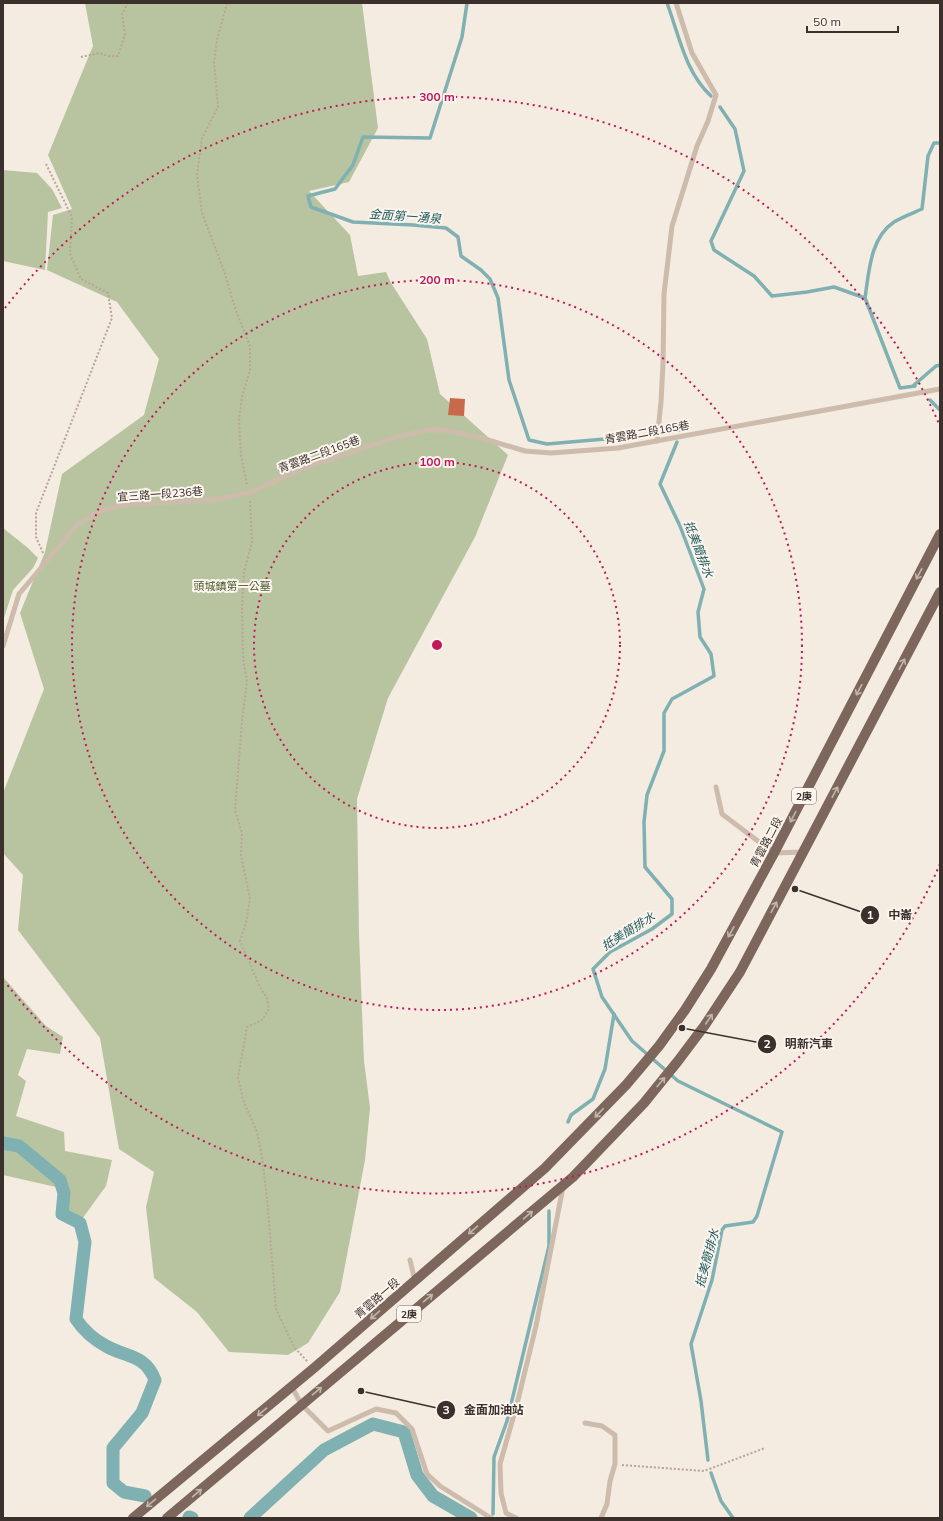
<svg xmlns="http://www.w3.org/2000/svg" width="943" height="1521" viewBox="0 0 943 1521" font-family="Mulish,'Noto Sans TC',sans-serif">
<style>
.green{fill:#b8c4a0}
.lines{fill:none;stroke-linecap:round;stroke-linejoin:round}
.stream{stroke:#7fb0b2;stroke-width:3.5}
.canal{stroke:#7fb0b2;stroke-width:13}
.building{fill:#c8694b}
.path{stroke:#b9a596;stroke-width:2;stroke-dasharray:2 2;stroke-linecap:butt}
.service{stroke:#cdbbac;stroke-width:5}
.primary{stroke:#7d675c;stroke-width:10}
.oneway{stroke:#c2b5ac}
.ring{fill:none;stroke:#c2185b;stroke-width:2;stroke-dasharray:2 4}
.labels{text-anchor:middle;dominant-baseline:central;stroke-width:4;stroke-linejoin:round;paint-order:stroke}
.shield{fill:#fbf5ee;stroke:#756b66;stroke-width:1}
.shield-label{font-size:10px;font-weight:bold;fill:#3b302b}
.street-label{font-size:11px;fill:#3b302b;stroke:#fbf5ee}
.park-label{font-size:11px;fill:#4a5a2e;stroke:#fbf5ee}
.water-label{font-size:12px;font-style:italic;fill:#1f5a5e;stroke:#fbf5ee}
.centre{fill:#c2185b;stroke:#fbf5ee;stroke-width:2}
.ring-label{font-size:12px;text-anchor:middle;font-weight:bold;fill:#c2185b;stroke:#fbf5ee;stroke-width:4;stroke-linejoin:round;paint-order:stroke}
.leader{fill:none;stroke:#3b302b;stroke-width:1.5}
.callout-dot{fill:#3b302b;stroke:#fbf5ee;stroke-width:1.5}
.mark-label{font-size:12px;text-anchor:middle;font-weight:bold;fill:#fff}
.callout-label{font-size:12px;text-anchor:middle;font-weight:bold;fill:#3b302b;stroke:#fbf5ee;stroke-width:4;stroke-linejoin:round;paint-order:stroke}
</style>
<rect width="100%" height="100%" fill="#f4ebe1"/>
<g class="green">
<polygon points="85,3 362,3 378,128 349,182 309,191 350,235 358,276 386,272 391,283 427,339 440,394 508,455 475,537 388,698 357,799 359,935 364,1061 370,1108 365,1160 340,1292 308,1343 288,1355 229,1352 197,1312 154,1278 146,1207 154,1172 119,1149 100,1038 18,930 23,875 3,853 3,793 44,689 20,613 45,552 62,474 144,415 159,359 117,302 47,270 53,215 72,209 48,155 93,46"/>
<polygon points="3,170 37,173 52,189 62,208 48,212 45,270 3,261"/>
<polygon points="3,528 28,548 38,558 33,568 13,590 3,621"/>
<polygon points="3,977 46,1026 63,1037 60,1054 27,1049 18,1075 26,1081 16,1116 64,1132 65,1151 112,1160 106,1186 77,1226 63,1215 56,1187 3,1175"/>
</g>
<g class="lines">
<g class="stream">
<polyline points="467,3 462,37 430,138 363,137 353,165 335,189 308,196 311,207 353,222 413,225 446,228 458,237 461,256 481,270 490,279 498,298 509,380 529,440 547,444 651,435"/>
<path d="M 667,3 C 679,35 685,72 711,96"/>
<polyline points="720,107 735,129 744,171 711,241 714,250 754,276 772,296 807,292 834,287 865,298 900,388 915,386"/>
<path d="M 865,298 C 869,272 870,238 894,222 C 902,217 913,213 922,209 L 928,156 L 934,143 L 940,143"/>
<polyline points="914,385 936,366 940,365"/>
<polyline points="930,400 940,410"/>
<polyline points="668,431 680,430"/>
<polyline points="677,442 660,484 680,526 704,589 698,612 700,637 711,654 714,676 672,699 664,713 664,751 647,795 644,822 645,867 672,899 672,914 652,929 610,952 593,969 602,997 632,1041 678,1081 782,1132 757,1216 753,1222 725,1226 722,1230 712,1280 691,1344 701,1401 708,1460"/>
<polyline points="568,1122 571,1115 593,1099 605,1069 614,1014"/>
<polyline points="711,1473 721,1501 733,1518"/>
<polyline points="493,1514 494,1457 507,1421 549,1246 549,1211"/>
</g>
<g class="canal">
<path d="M 3,1143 L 19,1146 L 60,1180 L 64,1193 L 62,1214 L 80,1223 L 85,1242 L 76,1319 C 84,1331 93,1339 106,1346 C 127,1358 145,1354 155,1380 L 142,1413 L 113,1448 L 113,1483 L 124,1492 L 145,1496"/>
<polyline points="189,1517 192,1518"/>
<polyline points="250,1518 324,1450 373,1424 404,1432 417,1475 433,1496 471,1518"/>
</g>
</g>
<polygon class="building" points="450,398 465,399 464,416 448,415"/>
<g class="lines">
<g class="path">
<polyline points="227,3 217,40 214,62 218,107 202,138 197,174 202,213 224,271 236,311 250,346 250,370 242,397 239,420 241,455 247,485"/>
<polyline points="81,57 99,53 109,56 118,56 125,35 122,14 128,3"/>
<polyline points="250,501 252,542 244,572 242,606 243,657 247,682 242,722 235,810 242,833 241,855 250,899 246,923 240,941 260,987 267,998 269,1009 262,1020 247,1027 238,1077 243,1100 257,1132 262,1157 267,1198 276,1309 294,1347 307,1361"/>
<polyline points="43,553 36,537 36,513 112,318 108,293 81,279 70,254 72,217 45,162"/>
<polyline points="622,1465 704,1471 765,1448"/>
</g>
<g class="service">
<polyline points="657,441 661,402 663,364 664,294 672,226 697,146 708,121 716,95 692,53 676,3"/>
<polyline points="3,646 19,594 46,562 78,524 100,511 122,505 212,500 249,493 294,472 390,439 426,430 445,430 478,437 525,451 551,453 618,448 940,389"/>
<polyline points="716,787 722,814 774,853 803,852"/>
<polyline points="410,1260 415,1281"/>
<polyline points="292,1387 301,1404 328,1431 376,1409 396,1413 412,1429 427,1474 440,1486 491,1518"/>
<polyline points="585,1423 602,1426 615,1435 615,1464 610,1481 607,1504 601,1518"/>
<polyline points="516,1518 506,1513 501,1493 500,1464 517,1404 536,1326 563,1187"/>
</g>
<g class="primary">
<polyline points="133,1518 314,1368 545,1168 626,1085 659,1046 685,1010 711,969 774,853 940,534"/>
<polyline points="167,1518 573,1177 644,1103 678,1061 705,1025 740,972 940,592"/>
</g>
</g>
<defs><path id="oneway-shaft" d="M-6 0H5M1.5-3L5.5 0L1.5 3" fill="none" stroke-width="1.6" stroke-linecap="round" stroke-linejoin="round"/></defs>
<g class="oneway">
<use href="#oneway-shaft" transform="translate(919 574) rotate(118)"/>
<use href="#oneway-shaft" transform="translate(902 664) rotate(-62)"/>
<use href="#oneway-shaft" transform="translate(859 690) rotate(118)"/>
<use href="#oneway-shaft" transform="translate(835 792) rotate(-62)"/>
<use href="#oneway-shaft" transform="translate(793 817) rotate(118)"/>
<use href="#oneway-shaft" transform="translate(774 907) rotate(-62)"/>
<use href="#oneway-shaft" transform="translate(731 932) rotate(119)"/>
<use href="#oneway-shaft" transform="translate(709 1019) rotate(-57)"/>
<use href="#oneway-shaft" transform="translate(661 1082) rotate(-50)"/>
<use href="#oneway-shaft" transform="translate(599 1113) rotate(134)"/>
<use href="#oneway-shaft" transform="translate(528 1215) rotate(-40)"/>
<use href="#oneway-shaft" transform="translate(473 1230) rotate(139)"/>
<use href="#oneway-shaft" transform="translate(428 1298) rotate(-40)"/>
<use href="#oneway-shaft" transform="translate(375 1315) rotate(139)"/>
<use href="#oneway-shaft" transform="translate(317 1391) rotate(-40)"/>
<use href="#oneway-shaft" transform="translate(262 1412) rotate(140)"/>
<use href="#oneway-shaft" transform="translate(197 1493) rotate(-40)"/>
<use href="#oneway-shaft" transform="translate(151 1503) rotate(140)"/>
</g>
<g class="ring">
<circle cx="437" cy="645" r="183"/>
<circle cx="437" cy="645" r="365"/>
<path d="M940 864A548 548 0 0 1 5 982M5 308A548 548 0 0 1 940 426"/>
</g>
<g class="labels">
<g class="shield">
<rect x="792" y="788" width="24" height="16" rx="3"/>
<rect x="397" y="1306" width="24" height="16" rx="3"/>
</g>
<g class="shield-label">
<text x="804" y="796">2庚</text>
<text x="409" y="1314">2庚</text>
</g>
<g class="street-label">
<text transform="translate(647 432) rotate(-10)">青雲路二段165巷</text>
<text transform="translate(319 454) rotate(-20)">青雲路二段165巷</text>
<text transform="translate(160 494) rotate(-4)">宜三路一段236巷</text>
<text transform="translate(766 842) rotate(-62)">青雲路二段</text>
<text transform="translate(377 1298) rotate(-41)">青雲路一段</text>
</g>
<g class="park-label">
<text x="232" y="586">頭城鎮第一公墓</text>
</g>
<g class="water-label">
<text transform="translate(405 216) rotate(4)">金面第一湧泉</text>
<text transform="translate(699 549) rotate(69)">抵美簡排水</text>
<text transform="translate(628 931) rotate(-32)">抵美簡排水</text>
<text transform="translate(707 1258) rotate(-75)">抵美簡排水</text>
</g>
</g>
<circle cx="437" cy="645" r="6" class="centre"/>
<g class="ring-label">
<text x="437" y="101">300 m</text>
<text x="437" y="284">200 m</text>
<text x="437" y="466">100 m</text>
</g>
<path class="leader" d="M795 889L870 915M682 1028L767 1044M361 1391L446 1410"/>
<g class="callout-dot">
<circle cx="795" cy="889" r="4"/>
<circle cx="682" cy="1028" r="4"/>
<circle cx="361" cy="1391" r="4"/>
<circle cx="870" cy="915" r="10"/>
<circle cx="767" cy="1044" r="10"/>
<circle cx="446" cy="1410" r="10"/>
</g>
<g class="mark-label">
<text x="870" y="919">1</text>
<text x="767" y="1048">2</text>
<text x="446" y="1414">3</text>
</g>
<g class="callout-label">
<text x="900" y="919">中崙</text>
<text x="809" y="1048">明新汽車</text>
<text x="494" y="1414">金面加油站</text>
</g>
<rect width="943" height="1521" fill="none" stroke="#3b302b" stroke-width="8"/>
<path d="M807 26v6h91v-6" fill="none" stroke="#3b302b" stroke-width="2"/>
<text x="813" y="26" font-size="12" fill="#3b302b" stroke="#fbf5ee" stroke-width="3" paint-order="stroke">50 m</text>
</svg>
